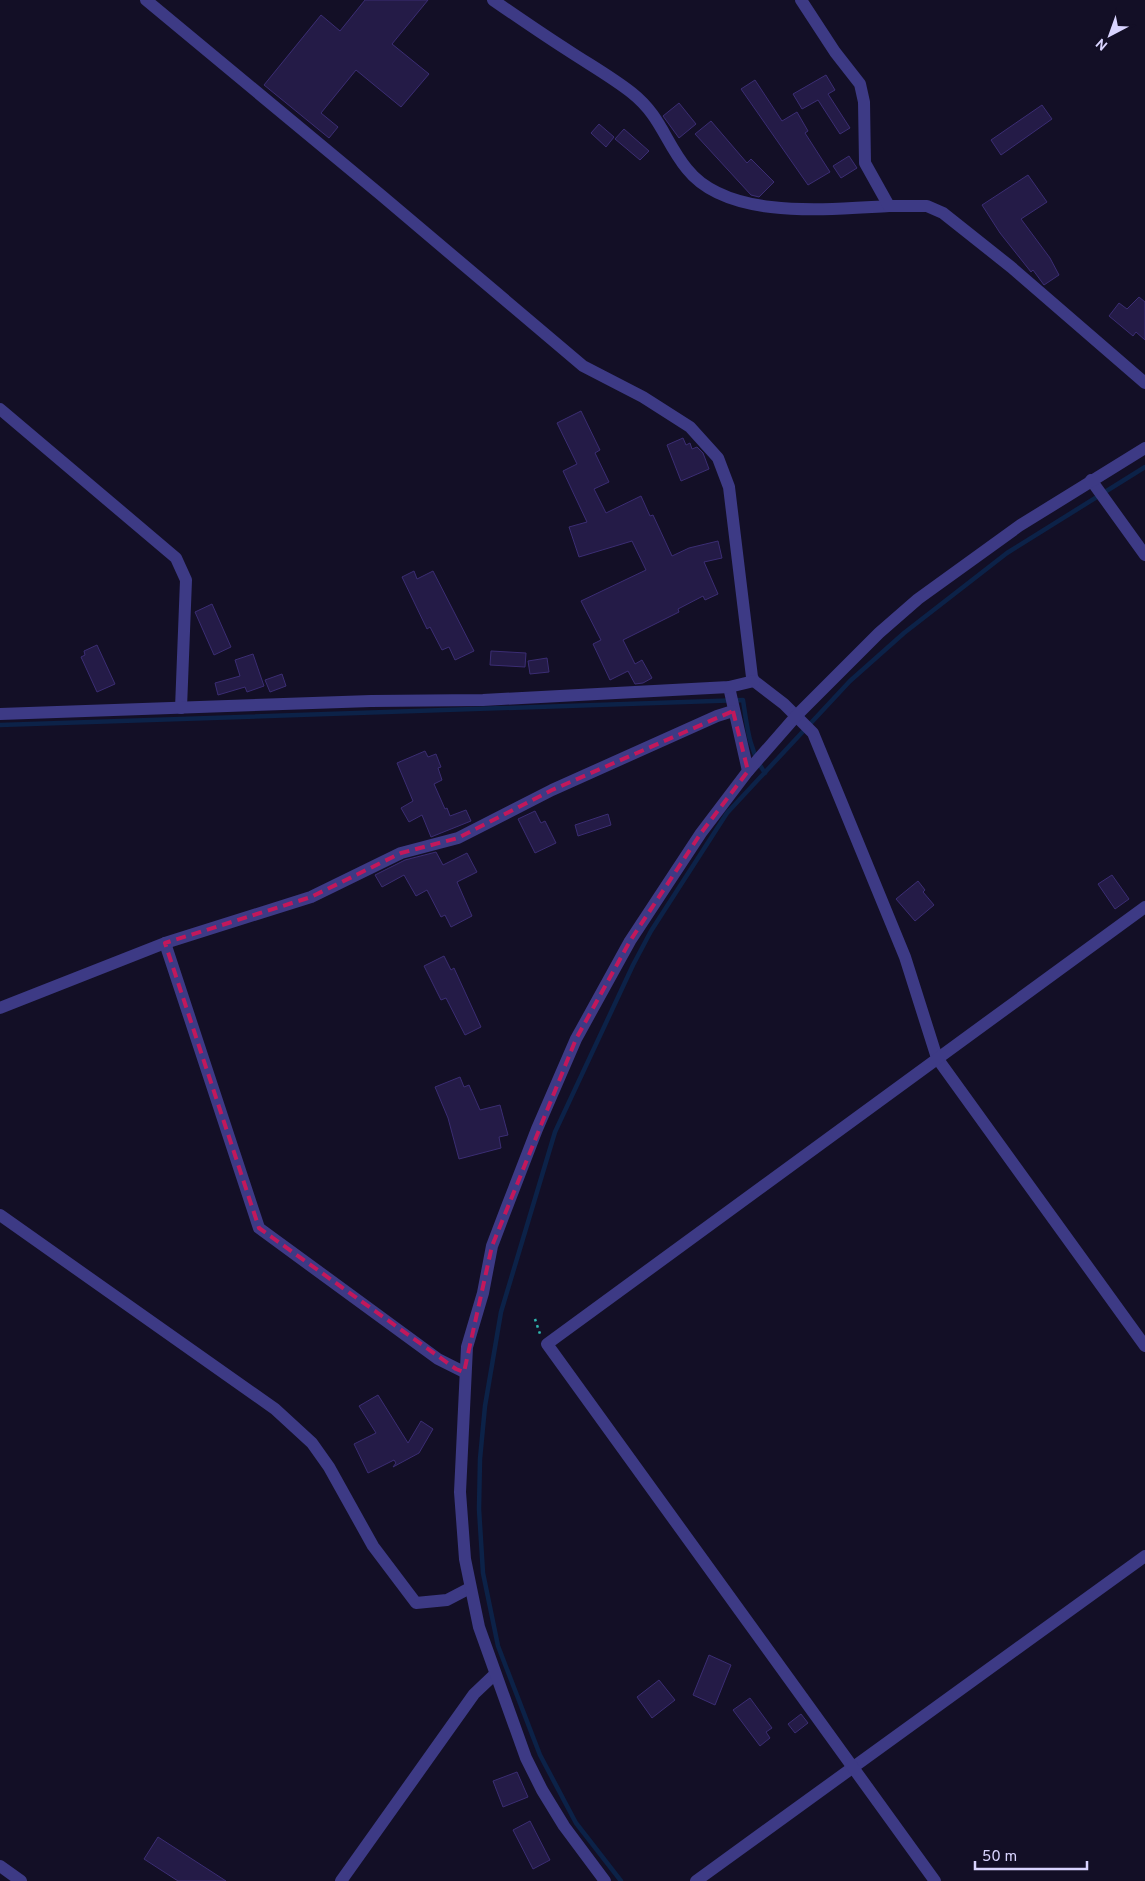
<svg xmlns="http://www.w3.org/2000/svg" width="1145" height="1881" viewBox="0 0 1145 1881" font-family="Overpass,sans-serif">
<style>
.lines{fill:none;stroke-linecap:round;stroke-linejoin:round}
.stream{stroke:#0c2248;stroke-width:4.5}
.building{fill:#241b47;stroke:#3b2d73}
.path{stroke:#2fb8b0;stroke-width:2.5;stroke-dasharray:2.5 4;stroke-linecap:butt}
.minor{stroke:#3d3a85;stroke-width:12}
.marked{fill:none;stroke:#c2185b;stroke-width:4;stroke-dasharray:10 6;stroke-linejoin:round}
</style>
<rect width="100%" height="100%" fill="#130f26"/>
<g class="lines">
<g class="stream">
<path d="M 0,725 L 743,700 C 747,726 749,751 765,773"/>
<polyline points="621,1881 576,1823 540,1755 498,1646 483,1573 479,1509 480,1459 485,1406 501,1312 555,1132 633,965 651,931 727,813 850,681 904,633 1007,553 1145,467"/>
</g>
</g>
<g class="building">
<polygon points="365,0 428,0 392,44 429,74 401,107 356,70 321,113 338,127 329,138 264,85 321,15 340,31"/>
<polygon points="826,75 835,90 828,94 850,128 840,134 818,100 802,109 793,94"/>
<polygon points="755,80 782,121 797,112 808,131 805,133 830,172 808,185 741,89"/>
<polygon points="679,103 696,124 679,138 663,116"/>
<polygon points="1042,105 1052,119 1001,155 991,140"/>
<polygon points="711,121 747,163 751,159 774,182 759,197 751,195 695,134"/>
<polygon points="599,124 614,137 606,147 591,133"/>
<polygon points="624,129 649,151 640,160 615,139"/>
<polygon points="849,156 857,168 841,178 833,166"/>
<polygon points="1028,175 1047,202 1021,219 1050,258 1059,275 1044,285 1033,270 1031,272 1000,233 982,205"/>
<polygon points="1139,297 1145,302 1145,340 1136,332 1133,336 1109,316 1119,303 1127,309"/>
<polygon points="581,411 600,450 595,453 609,482 594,489 606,513 641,496 650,516 653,515 672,556 689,548 718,541 722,558 704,562 718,594 705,600 703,596 678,609 679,612 623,640 635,664 642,660 652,678 643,683 635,684 628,671 610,680 593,644 601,640 581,601 646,570 632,541 579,557 569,527 587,522 563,471 577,464 557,423"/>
<polygon points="683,438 686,445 690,443 692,449 697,447 703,453 709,469 681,481 667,445"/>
<polygon points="414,571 417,579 433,571 474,651 455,660 449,647 442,650 430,627 427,629 402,577"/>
<polygon points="212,604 231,647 214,655 195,612"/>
<polygon points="97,645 115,684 97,692 81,657 85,655 84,651"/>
<polygon points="491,651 526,653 525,667 490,665"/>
<polygon points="253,654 264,686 247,692 245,687 218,695 215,683 240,676 235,660"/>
<polygon points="547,658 549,672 530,674 528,661"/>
<polygon points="282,674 286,686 270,692 265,680"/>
<polygon points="425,751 428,757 436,754 441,767 438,768 442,780 434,784 445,809 447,808 450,816 466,810 471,821 431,837 422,815 409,822 401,808 413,801 397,763"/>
<polygon points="535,811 541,823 545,821 556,843 535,853 518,819"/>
<polygon points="608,814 611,825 578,836 575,825"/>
<polygon points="436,852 443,865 467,853 477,872 457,882 472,916 451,927 445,915 441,917 427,890 416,896 404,875 382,887 375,875 405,860"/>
<polygon points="1112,875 1129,899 1115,909 1098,884"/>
<polygon points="918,881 925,890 923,892 934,905 915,921 896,899"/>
<polygon points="444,956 451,970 454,968 481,1027 465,1035 446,998 441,1000 424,966"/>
<polygon points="460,1077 464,1087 469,1085 480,1110 500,1105 508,1135 499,1137 501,1148 459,1159 448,1118 435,1087"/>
<polygon points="378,1395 408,1443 421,1421 433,1429 419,1453 393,1467 396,1463 394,1460 368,1473 354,1444 376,1433 359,1406"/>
<polygon points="709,1655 731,1665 715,1705 693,1695"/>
<polygon points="659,1680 675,1700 652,1718 637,1697"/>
<polygon points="750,1698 772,1728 766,1732 770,1738 760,1746 733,1710"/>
<polygon points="801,1714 808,1723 795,1733 788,1724"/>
<polygon points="517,1772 528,1797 503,1807 493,1781"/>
<polygon points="530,1821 550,1860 533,1869 513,1830"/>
<polygon points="158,1837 226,1881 178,1881 144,1859"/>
</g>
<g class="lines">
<polyline class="path" points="535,1319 540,1334"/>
<g class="minor">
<polyline points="146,0 381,195 583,366 643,397 690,427 718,458 729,487 752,677 754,681 784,704 813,733 905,957 937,1058 1145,1346"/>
<path d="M 493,0 C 519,18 545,36 572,53 C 592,66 613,78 632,93 C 661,116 665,142 687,169 C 728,221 831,209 889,206"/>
<polyline points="801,0 835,52 860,84 864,102 865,163 889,206 927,206 943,213 1011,267 1145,383"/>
<polyline points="0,409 176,558 186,580 181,708"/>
<polyline points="1091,480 1145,555"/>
<polyline points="729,687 748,771"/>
<polyline points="0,714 371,701 483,700 729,687 754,681"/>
<polyline points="165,943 259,1228 438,1359 464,1372"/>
<polyline points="0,1008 165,943 311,897 401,853 458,838 552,790 717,716 733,711"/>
<polyline points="0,1215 275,1409 312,1443 329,1467 373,1546 416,1603 447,1600 470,1588"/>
<polyline points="0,1866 21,1881"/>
<polyline points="341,1881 474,1694 494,1675"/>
<polyline points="605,1881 564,1826 542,1790 526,1758 479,1627 465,1559 460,1492 467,1347 483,1293 492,1246 508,1204 537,1129 576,1039 630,941 701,833 748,771 797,715 879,633 918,599 1019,526 1145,448"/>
<polyline points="696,1881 1145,1556"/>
<polyline points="935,1881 547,1344 1145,907"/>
</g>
</g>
<path class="marked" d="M 733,711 L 748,771 L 701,833 L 630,941 L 576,1039 L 492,1246 L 464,1372 L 456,1369 L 259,1228 L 165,943 L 311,897 L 401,853 L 458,838 L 552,790 Z"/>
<g transform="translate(1110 35) rotate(221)" stroke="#130f26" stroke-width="4" paint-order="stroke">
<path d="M0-4L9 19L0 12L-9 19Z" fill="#d9d4ff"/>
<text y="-8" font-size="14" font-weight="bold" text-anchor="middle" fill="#d9d4ff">N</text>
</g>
<path d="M975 1861v8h112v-8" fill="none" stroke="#d9d4ff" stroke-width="2.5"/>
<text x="982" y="1861" font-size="15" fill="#d9d4ff" stroke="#130f26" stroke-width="4" paint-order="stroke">50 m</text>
</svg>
